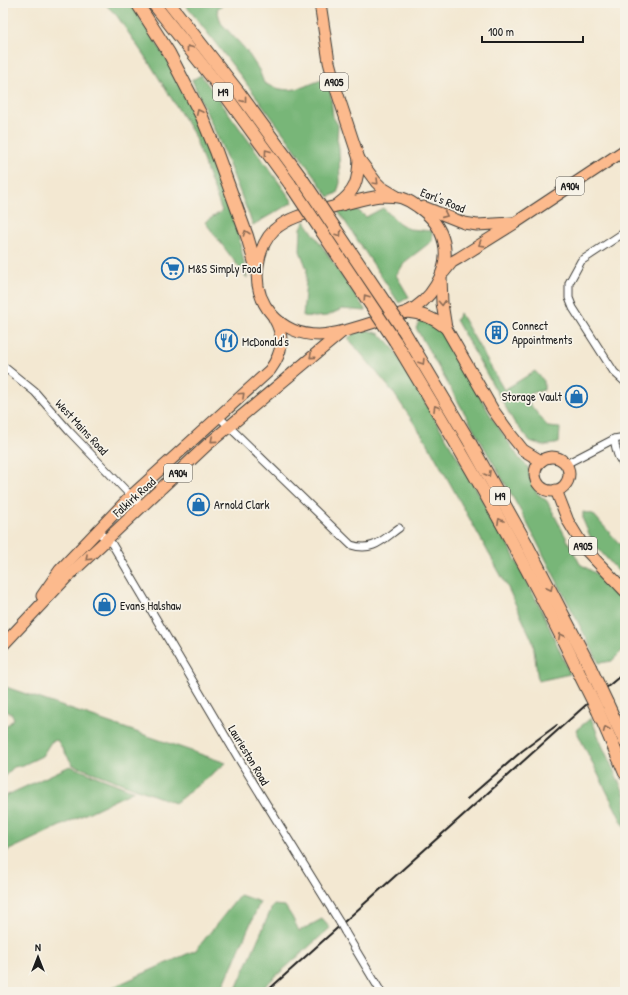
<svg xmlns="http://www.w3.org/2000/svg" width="628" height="995" viewBox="0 0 628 995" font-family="'Patrick Hand',sans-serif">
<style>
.forest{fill:#78b678;stroke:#4a694a}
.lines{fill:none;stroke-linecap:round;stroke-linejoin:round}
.minor-casing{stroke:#3c3b37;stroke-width:9}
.primary-casing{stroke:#3c3b37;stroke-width:13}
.motorway-casing{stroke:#3c3b37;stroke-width:14}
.minor{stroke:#fff;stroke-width:7}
.primary{stroke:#fcba8d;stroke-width:11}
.motorway{stroke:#fcba8d;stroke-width:12}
.rail{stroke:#1c1c1c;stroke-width:2}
.minor-bridge-casing{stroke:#3c3b37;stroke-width:9;stroke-linecap:butt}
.motorway-bridge-casing{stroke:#3c3b37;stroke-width:14;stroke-linecap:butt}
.minor-bridge{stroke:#fff;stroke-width:7}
.motorway-bridge{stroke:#fcba8d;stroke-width:12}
.oneway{stroke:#8c6b54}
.labels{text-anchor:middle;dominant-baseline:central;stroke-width:3.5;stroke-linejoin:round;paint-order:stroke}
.shield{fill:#f7f3e8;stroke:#5e5c59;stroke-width:1}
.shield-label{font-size:11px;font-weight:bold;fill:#1c1c1c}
.street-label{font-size:12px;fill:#1c1c1c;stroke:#f7f3e8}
.poi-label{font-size:12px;fill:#1c1c1c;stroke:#f7f3e8;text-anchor:start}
</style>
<rect width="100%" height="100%" fill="#f7f3e8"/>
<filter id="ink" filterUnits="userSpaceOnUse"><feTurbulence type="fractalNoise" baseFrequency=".025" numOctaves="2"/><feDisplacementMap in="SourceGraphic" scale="8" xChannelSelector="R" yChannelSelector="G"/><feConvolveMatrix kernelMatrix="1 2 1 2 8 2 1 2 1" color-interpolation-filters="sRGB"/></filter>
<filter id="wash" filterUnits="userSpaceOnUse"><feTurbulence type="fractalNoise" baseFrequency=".012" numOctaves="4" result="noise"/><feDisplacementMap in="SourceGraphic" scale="16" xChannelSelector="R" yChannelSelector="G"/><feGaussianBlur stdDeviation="0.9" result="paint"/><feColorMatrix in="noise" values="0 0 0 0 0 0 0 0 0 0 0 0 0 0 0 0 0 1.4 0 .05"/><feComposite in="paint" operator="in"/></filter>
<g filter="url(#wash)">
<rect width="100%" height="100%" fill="#f3e8d2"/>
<g class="forest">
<polygon points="104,3 130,3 169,62 199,120 233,208 247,278 205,222 222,211 193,133 152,67 117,16"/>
<path d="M 184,3 L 225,3 L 217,9 L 221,23 L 246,50 L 259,70 L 264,83 C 288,95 298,89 321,80 L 330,88 L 333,117 L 338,125 L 337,139 L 339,148 L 340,183 L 337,193 L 329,197 C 283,131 234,66 184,3 Z"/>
<polygon points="201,75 293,202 253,225 222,147 192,80"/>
<polygon points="383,208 399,223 409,229 432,231 432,241 406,261 396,275 409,297 399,303 338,211 356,209 366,217"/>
<polygon points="305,221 366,311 342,309 327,316 315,317 303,316 307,269 300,251 301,228"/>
<polygon points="460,313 504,390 535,371 544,381 544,390 532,393 529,403 548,427 560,428 559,443 544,446 530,441 514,422 456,320"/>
<polygon points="420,321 432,321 442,329 491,416 519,458 528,467 530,479 537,493 547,501 580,564 600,576 625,600 625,648 612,661 599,663 524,517 416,328"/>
<polygon points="367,330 380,334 393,348 502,533 544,615 570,674 538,681 533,642 508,588 452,487 428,444 393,392 348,338 355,333"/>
<polygon points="583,512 593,514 625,550 625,579 593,543 583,520"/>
<polygon points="3,686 226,763 175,803 73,765 57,740 51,742 42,756 23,765 14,767 3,778 3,729 14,719 12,714 3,709"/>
<polygon points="591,718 602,745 625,795 625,828 576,730"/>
<polygon points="70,766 134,791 3,853 3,797"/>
<polygon points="240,895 260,902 224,984 207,992 102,992 196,950"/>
<polygon points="273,905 285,906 292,917 299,931 322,919 330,928 258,992 233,992 236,989"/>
</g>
</g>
<g filter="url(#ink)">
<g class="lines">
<defs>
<g id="minor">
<polyline points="625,232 581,261 569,283 569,298 573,308 614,372 625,382"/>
<polyline points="3,366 35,392 69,431 131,496 143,506"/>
<path d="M 219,417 L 351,545 C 373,552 382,540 399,528"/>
<path d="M 614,439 C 616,448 617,459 625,465"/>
<polyline points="566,464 614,439 625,437"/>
<polyline points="97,531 112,544 240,761 340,923"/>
<polyline points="345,932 381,992"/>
</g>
<g id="primary">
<polyline points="320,3 329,62 337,92 359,159 376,182 381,187 396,196"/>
<path d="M 380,196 C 387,196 395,196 402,198 C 408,200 413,203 418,207 C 446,226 453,256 436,285 C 429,297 420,306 407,312 C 381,319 345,334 319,335 C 280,335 252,303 258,265 C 260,251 264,240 274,230 C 291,215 314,212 336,206 C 350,203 365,198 380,196 Z"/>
<path d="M 337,205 C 356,191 358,181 359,159"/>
<polyline points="424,207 464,223 477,225 512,223"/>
<polyline points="444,272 452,262 459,258 515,223 625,150"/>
<polyline points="441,277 442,303 446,328 493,410 511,435 523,450 541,461"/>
<path d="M 407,312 C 422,313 435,319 446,328"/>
<circle cx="552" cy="474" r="17"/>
<polyline points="556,490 568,521 585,549 625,591"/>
<path d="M 42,596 L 60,570 L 131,496 L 270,370 C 283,352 285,337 274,318"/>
<polyline points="3,645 66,578 207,445 342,332"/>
</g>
<g id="motorway">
<polyline points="137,3 169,53 202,117 216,151 247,236 257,270"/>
<polyline points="153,3 218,85 290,184"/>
<polyline points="169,3 240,94 302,179"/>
<polyline points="402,328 469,441 526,543 590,667"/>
<path d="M 395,341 C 460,449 524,557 578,671"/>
<polyline points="607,703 625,742"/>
<polyline points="598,711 625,773"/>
</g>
</defs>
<use href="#minor" class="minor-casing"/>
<use href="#primary" class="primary-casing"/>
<use href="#motorway" class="motorway-casing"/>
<use href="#minor" class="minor"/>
<use href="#primary" class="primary"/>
<use href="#motorway" class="motorway"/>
<g class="rail">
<polyline points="467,799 522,751 557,725"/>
<polyline points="266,992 587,704 625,672"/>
</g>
<defs>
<polyline id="minor-bridge" points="340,923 345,932"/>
<g id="motorway-bridge">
<polyline points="302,179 402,328"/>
<polyline points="290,184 395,341"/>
<polyline points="590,667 607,703"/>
<polyline points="578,671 598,711"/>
</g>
</defs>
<use href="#minor-bridge" class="minor-bridge-casing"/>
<use href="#motorway-bridge" class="motorway-bridge-casing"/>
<use href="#minor-bridge" class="minor-bridge"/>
<use href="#motorway-bridge" class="motorway-bridge"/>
</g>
<defs><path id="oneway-chevron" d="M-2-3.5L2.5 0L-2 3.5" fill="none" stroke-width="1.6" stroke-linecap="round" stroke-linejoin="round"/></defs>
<g class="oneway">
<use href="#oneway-chevron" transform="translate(189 48) rotate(-128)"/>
<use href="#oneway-chevron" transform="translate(244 100) rotate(53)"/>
<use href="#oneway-chevron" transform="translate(199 112) rotate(-115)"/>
<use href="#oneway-chevron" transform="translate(267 152) rotate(-126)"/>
<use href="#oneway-chevron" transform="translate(376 182) rotate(45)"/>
<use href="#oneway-chevron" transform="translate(445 215) rotate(24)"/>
<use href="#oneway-chevron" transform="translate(246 233) rotate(-109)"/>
<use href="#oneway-chevron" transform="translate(339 234) rotate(56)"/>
<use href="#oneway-chevron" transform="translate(481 244) rotate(148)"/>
<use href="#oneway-chevron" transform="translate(366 297) rotate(-124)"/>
<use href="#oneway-chevron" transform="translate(442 303) rotate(86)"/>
<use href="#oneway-chevron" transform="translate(312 356) rotate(140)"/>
<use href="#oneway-chevron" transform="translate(422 362) rotate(58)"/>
<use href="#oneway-chevron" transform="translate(242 395) rotate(-43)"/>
<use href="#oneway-chevron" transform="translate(436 408) rotate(-120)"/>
<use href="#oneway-chevron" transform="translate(213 440) rotate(139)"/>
<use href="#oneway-chevron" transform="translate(488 474) rotate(60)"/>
<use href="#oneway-chevron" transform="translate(500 521) rotate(-118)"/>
<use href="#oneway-chevron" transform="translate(88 558) rotate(136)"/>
<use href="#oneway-chevron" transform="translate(550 588) rotate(63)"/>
<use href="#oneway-chevron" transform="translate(561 636) rotate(-117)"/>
<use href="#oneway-chevron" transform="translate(606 729) rotate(-113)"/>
</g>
</g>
<defs>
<symbol id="supermarket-ring" viewBox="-11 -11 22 22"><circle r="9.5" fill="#f7f3e8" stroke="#1f6fb2" stroke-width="1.5"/><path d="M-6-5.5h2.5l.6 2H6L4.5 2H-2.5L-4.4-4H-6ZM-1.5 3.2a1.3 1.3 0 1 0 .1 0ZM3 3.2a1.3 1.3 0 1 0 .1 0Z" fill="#1f6fb2"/></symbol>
<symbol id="building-ring" viewBox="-11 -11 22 22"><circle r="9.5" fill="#f7f3e8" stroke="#1f6fb2" stroke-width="1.5"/><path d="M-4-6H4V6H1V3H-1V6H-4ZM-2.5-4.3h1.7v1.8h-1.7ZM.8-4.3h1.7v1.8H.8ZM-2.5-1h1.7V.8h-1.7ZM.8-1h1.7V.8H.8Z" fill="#1f6fb2"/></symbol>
<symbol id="restaurant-ring" viewBox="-11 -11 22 22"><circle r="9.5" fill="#f7f3e8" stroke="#1f6fb2" stroke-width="1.5"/><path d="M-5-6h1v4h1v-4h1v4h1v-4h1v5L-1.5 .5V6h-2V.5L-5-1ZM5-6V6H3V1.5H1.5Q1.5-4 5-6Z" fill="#1f6fb2"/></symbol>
<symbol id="shop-ring" viewBox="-11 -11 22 22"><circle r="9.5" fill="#f7f3e8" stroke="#1f6fb2" stroke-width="1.5"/><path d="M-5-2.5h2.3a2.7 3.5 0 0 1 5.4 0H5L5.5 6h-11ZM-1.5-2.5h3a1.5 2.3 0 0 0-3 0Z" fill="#1f6fb2"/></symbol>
</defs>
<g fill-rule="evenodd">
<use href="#supermarket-ring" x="160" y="256" width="25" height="25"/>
<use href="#building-ring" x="484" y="320" width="25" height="25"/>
<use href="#restaurant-ring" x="214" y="328" width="25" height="25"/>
<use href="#shop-ring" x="564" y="384" width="25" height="25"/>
<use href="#shop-ring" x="186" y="492" width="25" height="25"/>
<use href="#shop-ring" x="92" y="592" width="25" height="25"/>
</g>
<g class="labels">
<g class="shield">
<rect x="320" y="73" width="28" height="18" rx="3"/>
<rect x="213" y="83" width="20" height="18" rx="3"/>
<rect x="556" y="177" width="28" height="18" rx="3"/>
<rect x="164" y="464" width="28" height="18" rx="3"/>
<rect x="490" y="487" width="20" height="18" rx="3"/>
<rect x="569" y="537" width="28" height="18" rx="3"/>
</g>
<g class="shield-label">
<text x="334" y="82">A905</text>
<text x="223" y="92">M9</text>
<text x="570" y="186">A904</text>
<text x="178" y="473">A904</text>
<text x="500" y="496">M9</text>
<text x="583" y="546">A905</text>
</g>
<g class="street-label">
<text transform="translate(443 200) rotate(22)">Earl's Road</text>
<text transform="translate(82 427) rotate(47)">West Mains Road</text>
<text transform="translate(134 497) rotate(-42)">Falkirk Road</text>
<text transform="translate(249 755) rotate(59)">Laurieston Road</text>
</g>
<g class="poi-label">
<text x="188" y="268">M&amp;S Simply Food</text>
<text x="512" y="325">Connect<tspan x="512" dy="14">Appointments</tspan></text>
<text x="242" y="341">McDonald's</text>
<text x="562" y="396" text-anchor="end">Storage Vault</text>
<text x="214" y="504">Arnold Clark</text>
<text x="120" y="605">Evans Halshaw</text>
</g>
</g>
<rect width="628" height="995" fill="none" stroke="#f7f3e8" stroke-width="16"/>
<g transform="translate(38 957)" stroke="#f7f3e8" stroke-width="3" paint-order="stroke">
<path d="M0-3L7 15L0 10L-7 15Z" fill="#1c1c1c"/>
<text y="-6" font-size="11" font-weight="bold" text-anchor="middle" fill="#1c1c1c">N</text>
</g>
<path d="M482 36v6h101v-6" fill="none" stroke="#1c1c1c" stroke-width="2"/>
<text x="488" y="36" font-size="12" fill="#1c1c1c" stroke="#f7f3e8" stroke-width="3" paint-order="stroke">100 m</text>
</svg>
